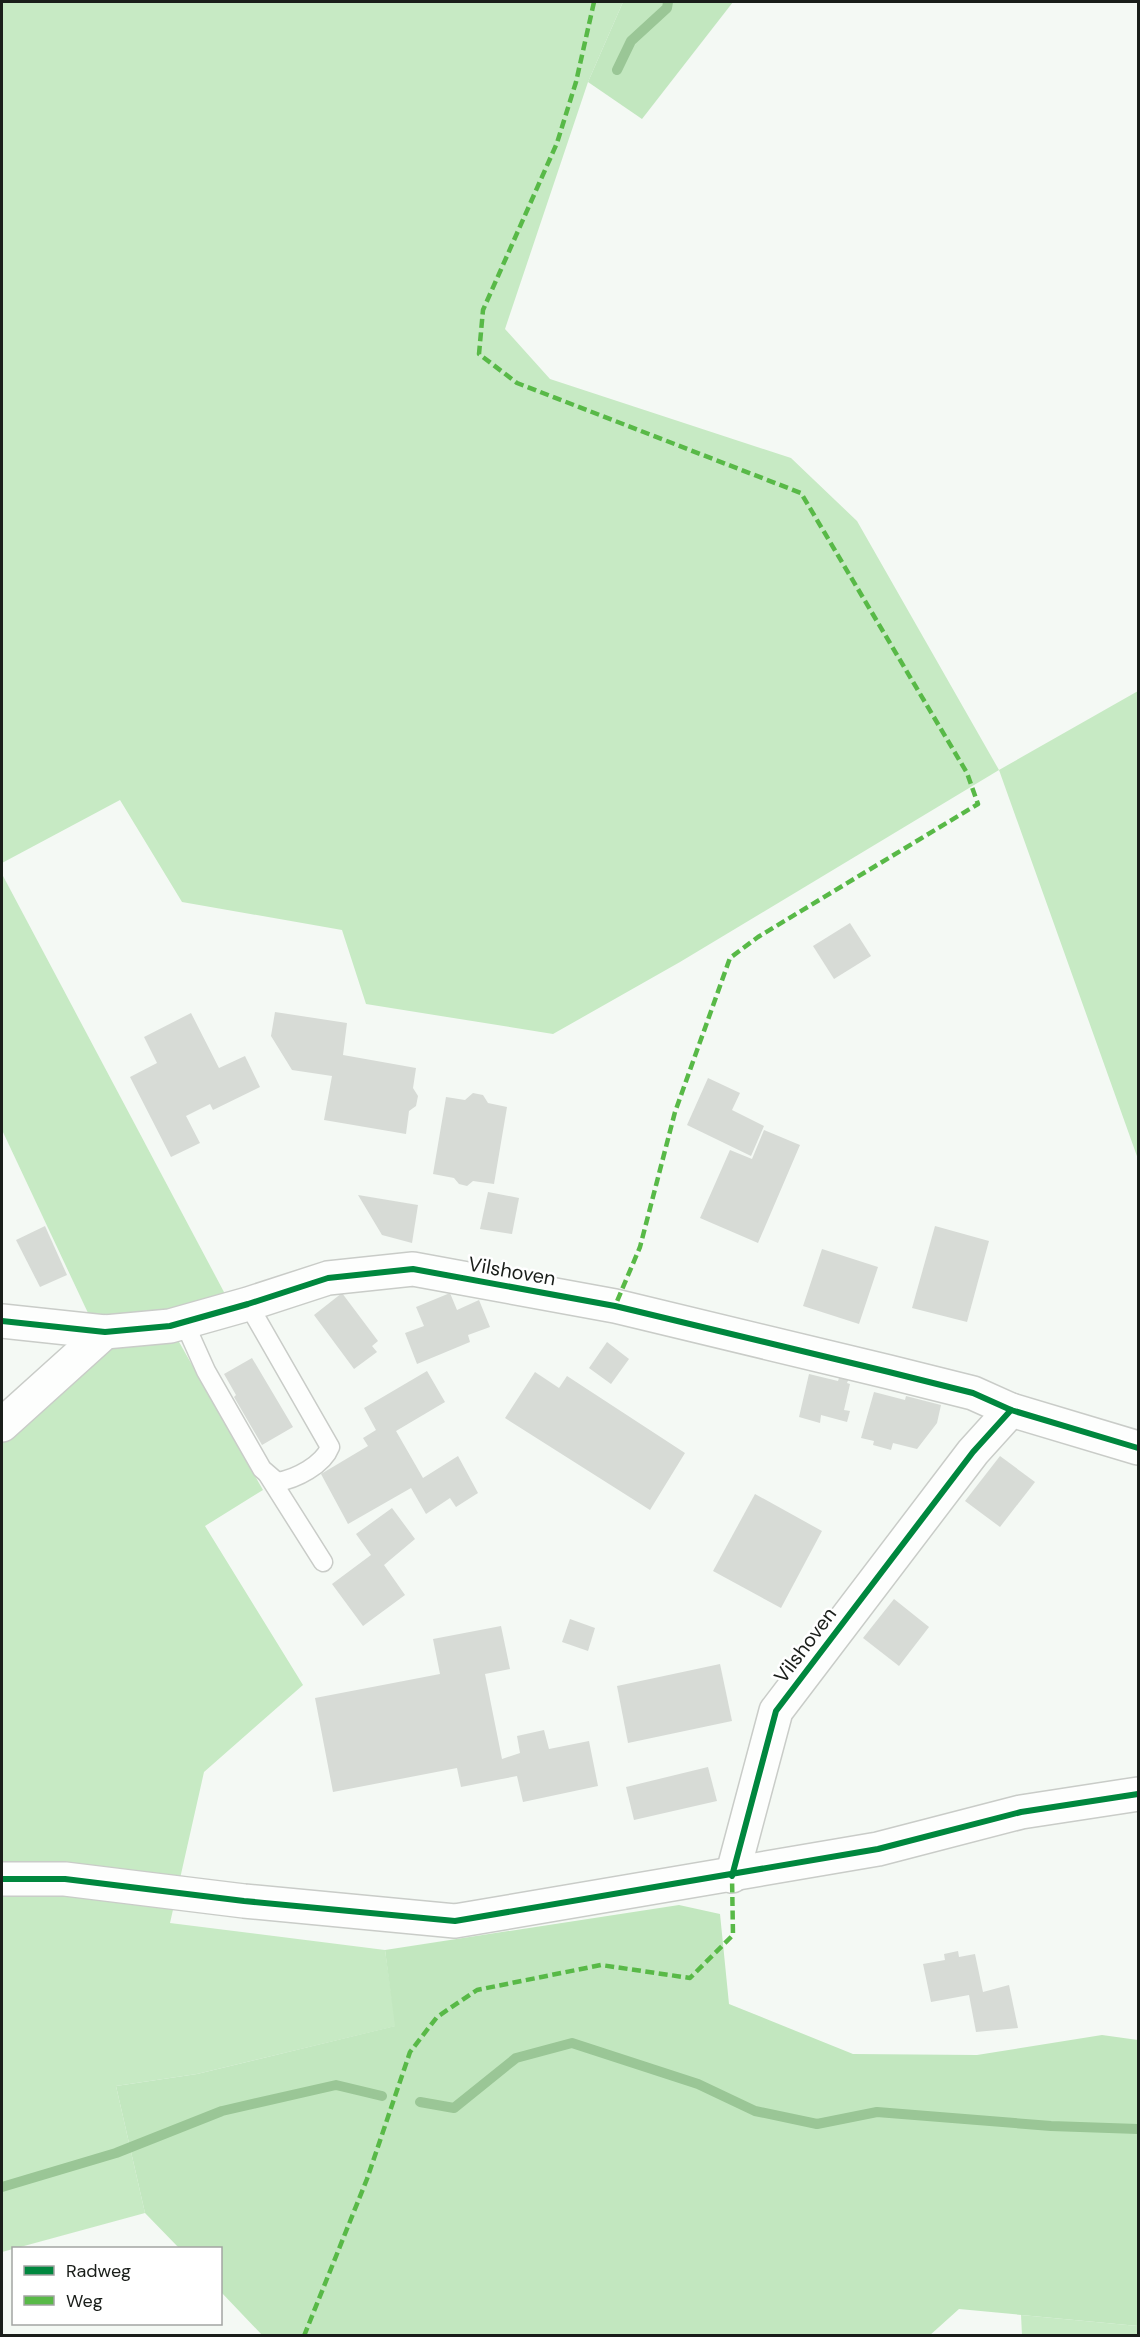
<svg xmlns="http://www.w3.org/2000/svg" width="1140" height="2337" viewBox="0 0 1140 2337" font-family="'DM Sans',sans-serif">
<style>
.green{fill:#c7eac4}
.forest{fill:#c2e7bf}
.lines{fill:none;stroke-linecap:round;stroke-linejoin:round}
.stream{stroke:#9ac696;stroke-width:10}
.building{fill:#d7dbd6}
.service-casing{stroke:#c9ccc8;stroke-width:21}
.minor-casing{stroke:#c9ccc8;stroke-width:36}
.secondary-casing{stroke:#c9ccc8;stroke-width:36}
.service{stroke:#fdfefd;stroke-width:18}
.minor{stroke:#fdfefd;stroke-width:33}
.secondary{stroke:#fdfefd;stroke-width:33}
.quiet{stroke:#58b947;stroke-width:4.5;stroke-dasharray:9 4.5;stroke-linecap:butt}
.cycleway-casing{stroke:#fff;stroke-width:10}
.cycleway{stroke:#00873e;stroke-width:6}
.labels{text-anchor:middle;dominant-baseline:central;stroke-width:5;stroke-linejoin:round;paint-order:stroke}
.street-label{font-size:20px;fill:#1a1e1a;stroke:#fff}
</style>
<rect width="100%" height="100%" fill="#f4f9f4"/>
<g class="green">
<polygon points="2,2 623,2 588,82 505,329 550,379 791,458 857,521 999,770 1138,691 1138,1159 999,770 680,962 553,1034 366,1004 342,930 182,902 120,800 2,863"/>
<polygon points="2,874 233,1309 96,1330 2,1130"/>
<polygon points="170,1326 263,1490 205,1526 303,1685 204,1772 170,1923 385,1950 396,2026 197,2074 116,2086 145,2213 2,2252 2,1425 105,1332"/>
<polygon points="1021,2315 1138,2326 1138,2335 1022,2335"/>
</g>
<g class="forest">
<polygon points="623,2 733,2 642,119 588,82"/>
<polygon points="679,1905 720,1914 729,2004 853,2054 977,2055 1102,2035 1138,2040 1138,2326 959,2309 929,2336 262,2335 221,2292 220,2248 179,2248 145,2213 116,2086 197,2074 395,2026 385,1950"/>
</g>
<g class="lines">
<g class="stream">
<polyline points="617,70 631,41 667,8 668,2"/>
<polyline points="420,2102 454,2108 516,2058 572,2043 698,2084 755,2111 817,2124 877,2112 1051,2126 1138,2129"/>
<polyline points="2,2187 116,2153 222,2111 336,2085 382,2096"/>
</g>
</g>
<g class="building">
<polygon points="850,923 871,956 834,979 813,946"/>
<polygon points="275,1012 347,1023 343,1055 416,1068 413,1088 418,1096 416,1106 409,1111 406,1134 324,1120 332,1076 292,1070 271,1036"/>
<polygon points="191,1013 219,1068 245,1056 260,1087 213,1110 210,1104 186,1116 200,1143 171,1157 130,1077 157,1063 144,1037"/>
<polygon points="708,1078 740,1093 732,1110 764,1126 751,1156 687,1125"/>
<polygon points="473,1093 483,1095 488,1103 507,1107 494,1184 473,1181 467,1186 459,1184 454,1178 433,1174 446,1097 465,1100"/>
<polygon points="764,1130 800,1145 758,1243 700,1218 730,1150 752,1159"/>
<polygon points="488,1192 519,1198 512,1234 480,1229"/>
<polygon points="358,1195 418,1205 412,1243 382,1235"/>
<polygon points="45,1226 67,1275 40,1287 16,1240"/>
<polygon points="935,1226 989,1241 967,1322 912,1308"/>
<polygon points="822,1249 878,1267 859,1324 803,1306"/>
<polygon points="342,1293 378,1341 372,1346 377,1352 354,1369 314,1315"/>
<polygon points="450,1293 457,1310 479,1300 490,1327 468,1335 470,1342 417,1364 405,1333 424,1326 416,1307"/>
<polygon points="607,1342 629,1359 611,1384 589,1368"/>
<polygon points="252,1358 293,1427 262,1445 234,1397 236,1395 224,1374"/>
<polygon points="427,1371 445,1402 396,1431 423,1478 458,1456 478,1493 456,1507 450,1498 426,1514 411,1488 348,1524 321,1474 368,1446 363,1438 376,1430 364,1408"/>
<polygon points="535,1372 559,1388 567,1376 685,1453 650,1510 505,1418"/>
<polygon points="809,1374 838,1381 840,1375 849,1378 847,1383 850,1384 844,1410 850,1411 847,1422 821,1415 820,1423 799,1417"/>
<polygon points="874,1392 905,1400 906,1396 941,1405 937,1423 917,1449 893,1443 891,1450 873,1445 874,1441 861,1438"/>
<polygon points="1000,1456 1035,1482 1000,1527 965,1501"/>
<polygon points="755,1494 822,1531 781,1608 713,1571"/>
<polygon points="392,1508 415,1539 384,1565 405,1595 363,1626 332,1584 371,1555 356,1534"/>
<polygon points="894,1599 929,1627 899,1666 863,1638"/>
<polygon points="570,1619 595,1628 588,1651 562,1642"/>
<polygon points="501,1626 510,1669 485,1674 502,1759 520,1753 517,1736 544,1730 549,1749 589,1741 598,1786 523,1802 517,1776 461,1787 457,1768 333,1792 315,1698 440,1674 433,1639"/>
<polygon points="720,1664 732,1721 628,1743 617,1686"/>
<polygon points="708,1767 717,1801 634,1820 626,1787"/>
<polygon points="958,1951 959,1957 975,1954 983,1992 1009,1985 1018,2028 976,2032 969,1995 931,2002 923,1964 945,1960 944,1954"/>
</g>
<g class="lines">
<defs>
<g id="service">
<path d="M 184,1322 L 206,1371 L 262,1469 L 277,1482 C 296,1479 323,1465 330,1447 L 248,1304"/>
<polyline points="268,1475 323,1562"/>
</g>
<g id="minor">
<polyline points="2,1321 105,1332 170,1326 248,1304 328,1278 413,1269 615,1306 889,1372 973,1393 1011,1410 1138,1448"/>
<polyline points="2,1425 105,1332"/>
<polyline points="732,1876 776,1711 973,1452 1011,1410"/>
</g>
<polyline id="secondary" points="2,1879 65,1879 244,1901 455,1921 878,1849 1021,1812 1138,1794"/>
</defs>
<use href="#service" class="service-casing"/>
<use href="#minor" class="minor-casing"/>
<use href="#secondary" class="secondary-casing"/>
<use href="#service" class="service"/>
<use href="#minor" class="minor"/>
<use href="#secondary" class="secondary"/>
<g class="quiet">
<polyline points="594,2 576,82 557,143 483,310 479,354 517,383 801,493 967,773 978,804 758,937 730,958 675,1112 640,1247 615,1306"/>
<polyline points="304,2336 367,2179 410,2052 437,2017 477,1990 601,1965 690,1978 733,1935 732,1876"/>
</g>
<defs>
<g id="cycleway">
<polyline points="2,1321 105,1332 170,1326 248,1304 328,1278 413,1269 615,1306 889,1372 973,1393 1011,1410 1138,1448"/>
<polyline points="732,1876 776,1711 973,1452 1011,1410"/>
<polyline points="2,1879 65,1879 244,1901 455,1921 878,1849 1021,1812 1138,1794"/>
</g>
</defs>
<use href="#cycleway" class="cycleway-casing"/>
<use href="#cycleway" class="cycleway"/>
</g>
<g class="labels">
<g class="street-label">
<text transform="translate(512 1271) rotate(10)">Vilshoven</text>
<text transform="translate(805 1645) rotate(-53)">Vilshoven</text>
</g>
</g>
<rect width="1140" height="2337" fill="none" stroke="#1a1e1a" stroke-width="6"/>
<rect x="12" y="2247" width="210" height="78" fill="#ffffff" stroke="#a3a5a3" stroke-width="1.5"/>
<rect x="24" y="2266" width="30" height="9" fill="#00873e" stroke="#a3a5a3" stroke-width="1.5"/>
<text x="66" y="2277" font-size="18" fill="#1a1e1a">Radweg</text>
<rect x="24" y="2296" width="30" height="9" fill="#58b947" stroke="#a3a5a3" stroke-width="1.5"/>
<text x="66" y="2307" font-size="18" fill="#1a1e1a">Weg</text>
</svg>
